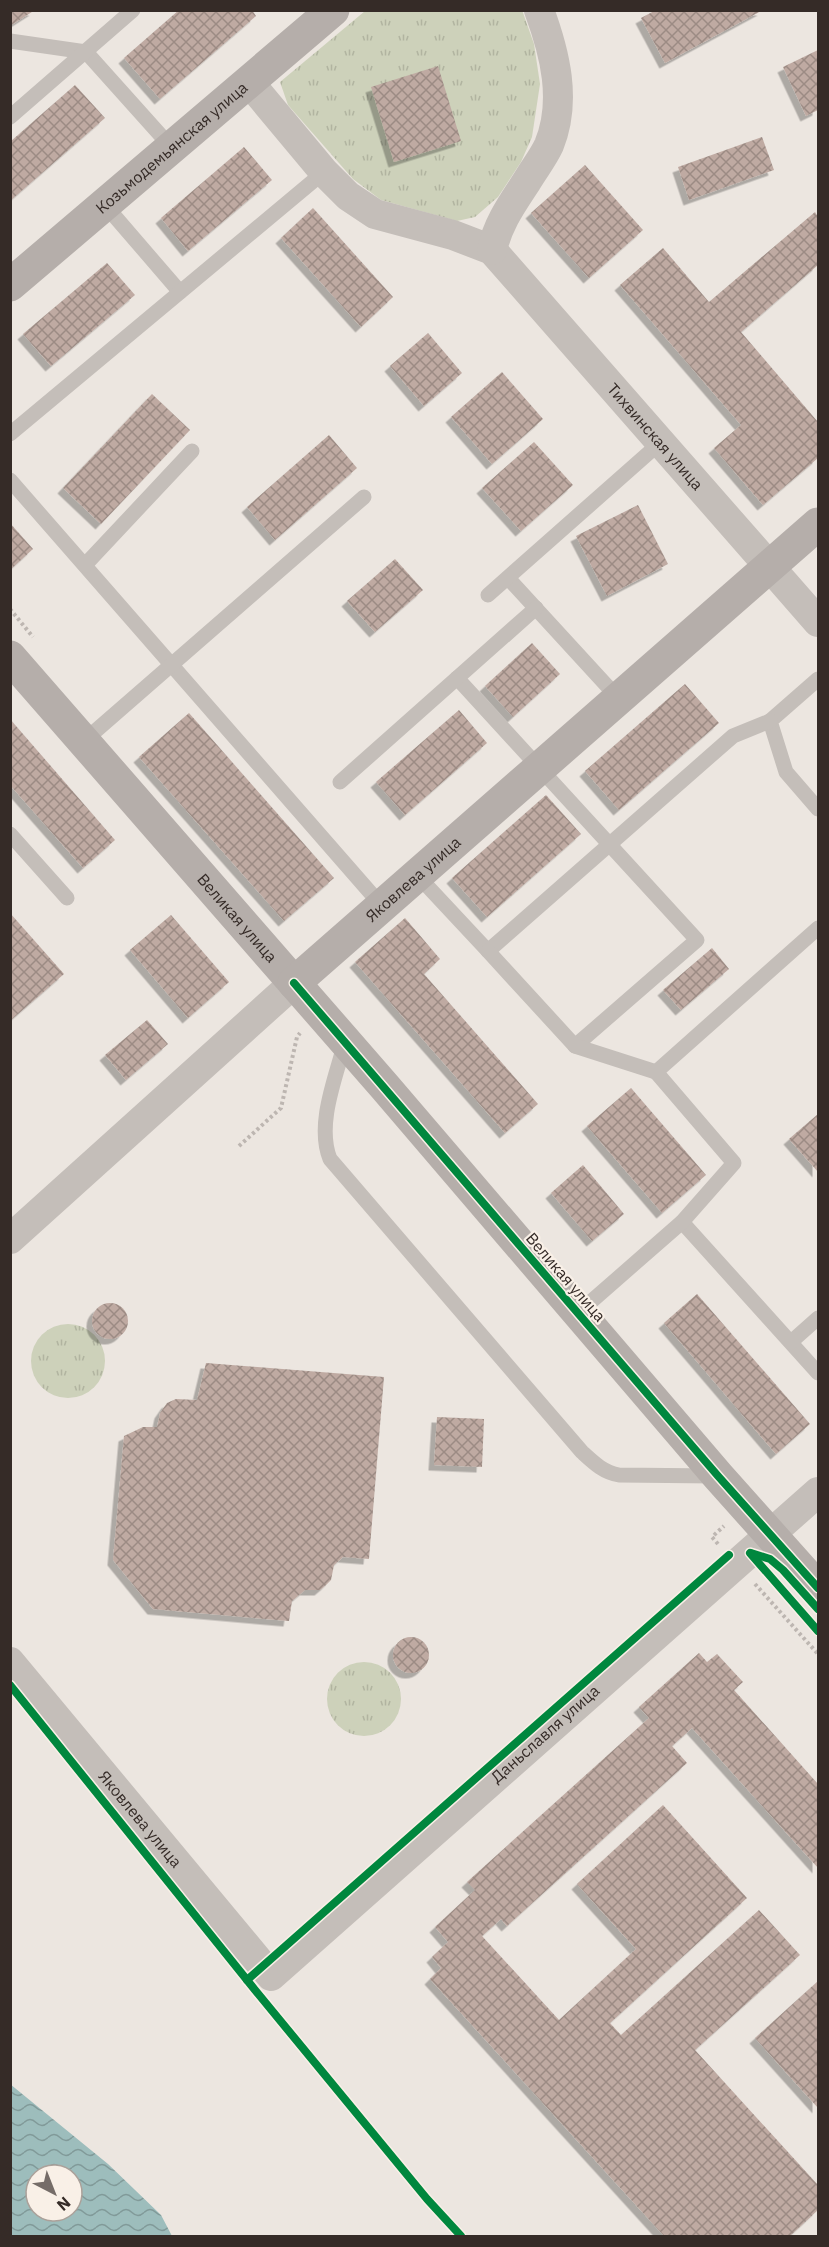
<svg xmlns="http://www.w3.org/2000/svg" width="829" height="2247" viewBox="0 0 829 2247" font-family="'IBM Plex Sans',sans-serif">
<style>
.grass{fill:url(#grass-tufts)}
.water{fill:url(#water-waves);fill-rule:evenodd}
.building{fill:url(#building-cross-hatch);filter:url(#shadow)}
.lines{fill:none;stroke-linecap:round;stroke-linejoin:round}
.path{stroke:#bdb6b1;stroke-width:4;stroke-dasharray:3 3;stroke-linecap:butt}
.lane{stroke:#c4beb9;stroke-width:15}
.street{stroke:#c4beb9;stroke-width:30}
.secondary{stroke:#b5aeaa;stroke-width:33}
.cycleway-casing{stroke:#f9f0e7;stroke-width:11}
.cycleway{stroke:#00873e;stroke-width:8}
.labels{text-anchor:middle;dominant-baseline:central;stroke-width:4.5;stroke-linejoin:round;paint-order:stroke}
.street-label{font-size:16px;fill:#352b27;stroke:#f9f0e7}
</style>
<defs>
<pattern id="grass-tufts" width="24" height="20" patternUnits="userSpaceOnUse" patternTransform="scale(1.5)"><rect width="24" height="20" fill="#cdd1ba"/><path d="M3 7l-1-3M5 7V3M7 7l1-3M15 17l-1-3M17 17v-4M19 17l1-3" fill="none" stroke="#b1b4a0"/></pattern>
<pattern id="water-waves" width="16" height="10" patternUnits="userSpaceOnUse" patternTransform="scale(1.5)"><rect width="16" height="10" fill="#9dbdbc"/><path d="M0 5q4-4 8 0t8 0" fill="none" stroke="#819a99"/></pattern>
<pattern id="building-cross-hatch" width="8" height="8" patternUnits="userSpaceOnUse" patternTransform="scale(1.5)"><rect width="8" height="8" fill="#bfaaa2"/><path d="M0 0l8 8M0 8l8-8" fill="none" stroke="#9c8b84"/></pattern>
<filter id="shadow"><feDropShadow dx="-5.5" dy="5.5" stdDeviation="0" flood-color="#0004"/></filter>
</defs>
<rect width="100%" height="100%" fill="#ece6e0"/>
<g class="grass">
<polygon points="522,10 534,44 540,84 532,137 521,162 498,197 475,217 457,221 381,200 353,179 288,105 280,82 365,11"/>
<circle cx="68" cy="1361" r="37"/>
<circle cx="364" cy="1699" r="37"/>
</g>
<path class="water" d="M 10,2084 L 108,2164 L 161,2215 L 172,2236 L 11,2236 ZM 36,2175 L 72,2175 L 72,2211 L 36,2211 Z"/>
<g class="building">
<polygon points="10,10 35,10 10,26"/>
<polygon points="179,10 252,10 256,16 160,99 124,58"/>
<polygon points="656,10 763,10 665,63 641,18"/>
<polygon points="818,50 818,110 806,116 783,67"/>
<polygon points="438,66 461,141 394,162 371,87"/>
<polygon points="75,85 105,118 10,201 10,142"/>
<polygon points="762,137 774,170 689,200 678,167"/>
<polygon points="244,147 272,180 188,251 161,218"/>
<polygon points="585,165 643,230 589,278 531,213"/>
<polygon points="313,208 393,297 361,327 281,238"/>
<polygon points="815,212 818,217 818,265 741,332 818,422 818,458 763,505 714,448 741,425 620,285 663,248 709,302"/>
<polygon points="107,263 135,295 51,366 23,334"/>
<polygon points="428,333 462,373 424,406 390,366"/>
<polygon points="502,372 543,419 492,464 451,417"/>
<polygon points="152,394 190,430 101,524 63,488"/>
<polygon points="329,435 357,468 275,540 247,507"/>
<polygon points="534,442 573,485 521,531 482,488"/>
<polygon points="638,505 668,564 607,596 576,536"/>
<polygon points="10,523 33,549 10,570"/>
<polygon points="395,559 423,590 375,632 347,601"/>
<polygon points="532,643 560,674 513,717 485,686"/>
<polygon points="685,684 719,723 619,810 585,771"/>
<polygon points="459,710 487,743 405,815 376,782"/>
<polygon points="189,713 334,878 284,921 139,757"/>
<polygon points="10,719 115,840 83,868 10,785"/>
<polygon points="546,795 581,834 487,917 452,878"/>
<polygon points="10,913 64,974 10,1021"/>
<polygon points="171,915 229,982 188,1018 130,950"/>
<polygon points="405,918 440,959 424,974 538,1104 505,1133 355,962"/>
<polygon points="712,948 729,969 681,1010 663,990"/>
<polygon points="147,1020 168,1044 126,1080 105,1055"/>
<polygon points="631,1088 706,1175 662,1213 587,1126"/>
<polygon points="818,1114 818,1172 789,1139"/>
<polygon points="583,1165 624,1214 592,1241 551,1193"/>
<polygon points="697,1294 810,1424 776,1454 664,1323"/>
<circle cx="110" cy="1321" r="18"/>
<polygon points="206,1363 384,1377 369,1559 343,1557 334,1565 331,1580 326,1585 320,1590 305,1590 292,1601 289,1621 153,1609 113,1560 124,1436 143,1427 157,1427 160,1413 167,1403 176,1399 197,1400"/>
<polygon points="437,1417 484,1419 482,1467 434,1465"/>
<circle cx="411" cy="1655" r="18"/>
<polygon points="699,1653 707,1662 717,1654 743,1682 734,1690 818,1784 818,1868 692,1728 672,1746 687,1763 507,1926 501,1919 482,1936 559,2020 636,1949 577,1884 663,1805 747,1898 610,2023 621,2035 759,1910 800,1955 695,2050 818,2185 818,2210 790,2236 664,2236 430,1979 441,1968 432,1957 448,1942 435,1927 475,1890 467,1882 649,1718 639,1707"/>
<polygon points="818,1981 818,2108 755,2038"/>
</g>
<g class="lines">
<g class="path">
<polyline points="10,609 33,637"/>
<polyline points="239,1146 281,1108 297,1037 300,1033"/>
<polyline points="718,1544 712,1537 724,1526"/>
<polyline points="755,1584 818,1654"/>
</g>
<g class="lane">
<polyline points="10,41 86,52 172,148"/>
<polyline points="10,117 133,10"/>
<polyline points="105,205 180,292"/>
<polyline points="10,434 324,172"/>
<polyline points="10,480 382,906"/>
<polyline points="85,565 192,451"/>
<polyline points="508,578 619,699"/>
<polyline points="488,595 661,442"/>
<polyline points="457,678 697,940 575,1046"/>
<polyline points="818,679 770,721 786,772 818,809"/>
<polyline points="84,741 364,497"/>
<polyline points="340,782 536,608"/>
<polyline points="10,834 67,898"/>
<polyline points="417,875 488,951 733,736 770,721"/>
<polyline points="488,951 575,1046 656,1072"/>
<path d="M 345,1042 C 336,1077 316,1124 330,1159 L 582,1452 C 594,1463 603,1472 619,1475 L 715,1476"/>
<polyline points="682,1222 818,1373"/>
<polyline points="578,1313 682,1222 734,1163 656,1072 818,928"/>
<polyline points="791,1342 818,1318"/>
</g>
<g class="street">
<path id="s1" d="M 249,82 L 324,172 L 348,196 L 375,214 L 453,235 L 492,250 L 818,622"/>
<path d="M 492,250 C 498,223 512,204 527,181 C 534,169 543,158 549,145 C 567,101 555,53 539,10"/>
<polyline points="10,1239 294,983"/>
<path id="s2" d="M 10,1662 L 271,1976 L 818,1492"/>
</g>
<g class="secondary">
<path id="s3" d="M 10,285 L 333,10"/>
<path id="s4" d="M 10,657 L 385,1087 L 718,1476 L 818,1588"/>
<path id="s5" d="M 294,983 L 818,524"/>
</g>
<defs>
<g id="cycleway">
<polyline points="294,983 718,1476 818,1588"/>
<polyline points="750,1553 818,1631"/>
<polyline points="751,1553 770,1559 783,1570 818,1609"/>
<polyline points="10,1685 255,1990 427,2199 461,2236"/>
<polyline points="247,1980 729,1555"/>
</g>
</defs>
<use href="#cycleway" class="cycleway-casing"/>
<use href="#cycleway" class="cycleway"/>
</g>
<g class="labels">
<g class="street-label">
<text stroke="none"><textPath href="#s3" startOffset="212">Козьмодемьянская улица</textPath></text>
<text stroke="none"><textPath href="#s1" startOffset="554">Тихвинская улица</textPath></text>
<text stroke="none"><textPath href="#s5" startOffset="158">Яковлева улица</textPath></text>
<text stroke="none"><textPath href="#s4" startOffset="346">Великая улица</textPath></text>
<text transform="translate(566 1277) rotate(49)">Великая улица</text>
<text stroke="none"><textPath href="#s2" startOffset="774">Даньславля улица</textPath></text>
<text stroke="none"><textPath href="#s2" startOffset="204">Яковлева улица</textPath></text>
</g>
</g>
<rect width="829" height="2247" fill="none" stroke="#352b27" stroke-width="24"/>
<g transform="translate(54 2193) rotate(138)"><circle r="28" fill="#f9f0e7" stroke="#aba19a" stroke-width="1.5"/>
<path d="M0-4.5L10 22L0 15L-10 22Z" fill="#756c68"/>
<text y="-9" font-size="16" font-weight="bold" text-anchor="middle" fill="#352b27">N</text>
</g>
</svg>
